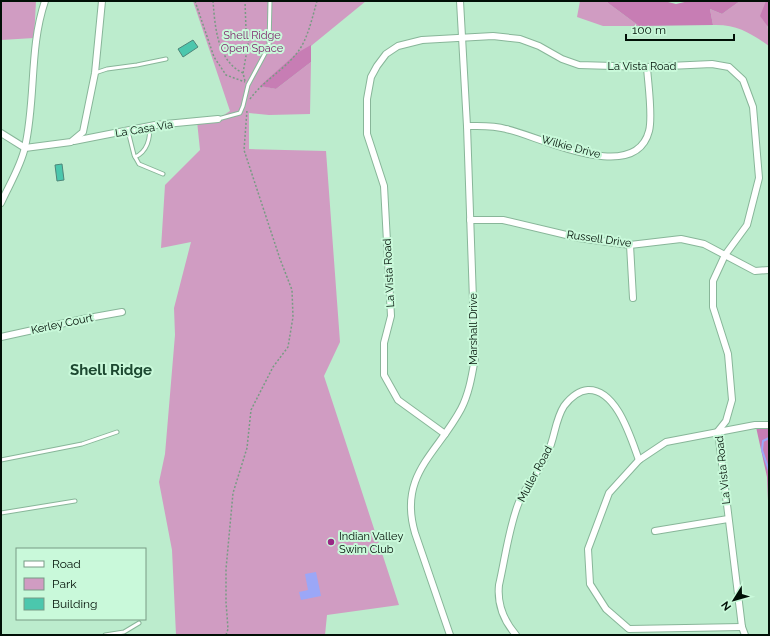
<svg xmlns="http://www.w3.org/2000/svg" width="770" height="636" viewBox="0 0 770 636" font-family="Raleway,sans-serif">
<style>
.green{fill:#d09cc2}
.forest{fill:#c77db4}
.water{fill:#9ba7f7}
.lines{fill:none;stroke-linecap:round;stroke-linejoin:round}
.stream{stroke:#9ba7f7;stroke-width:2}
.building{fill:#4bc7ad;stroke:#4d8679}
.lane-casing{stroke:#88b699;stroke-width:5}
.street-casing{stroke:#88b699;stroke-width:8}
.path{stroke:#789b84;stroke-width:1.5;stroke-dasharray:2 2;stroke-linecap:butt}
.lane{stroke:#fff;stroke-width:3}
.street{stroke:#fff;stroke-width:6}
.poi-dot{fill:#992784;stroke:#c9f9da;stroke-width:1.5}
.labels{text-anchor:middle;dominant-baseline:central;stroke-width:4;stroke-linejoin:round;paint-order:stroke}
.park-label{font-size:11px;fill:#7f276d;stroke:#c9f9da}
.street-label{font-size:11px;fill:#010f06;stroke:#c9f9da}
.poi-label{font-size:11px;fill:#010f06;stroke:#c9f9da;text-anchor:start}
.district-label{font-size:15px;font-weight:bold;fill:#1c4830;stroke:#c9f9da}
</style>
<rect width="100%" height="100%" fill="#bceccd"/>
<g class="green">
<polygon points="1,1 36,1 34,38 1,40"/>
<polygon points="193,1 366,1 262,86 276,89 311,62 310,114 269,115 249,113 249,149 326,151 340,342 324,376 399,605 327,615 325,635 176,635 172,550 159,482 165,454 175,335 174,308 191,242 161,248 165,185 200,150 197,121 218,119 230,111"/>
<polygon points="580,1 608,1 608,3 639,26 603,26 577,17"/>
<path d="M 740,1 L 766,1 L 769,46 C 751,33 736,24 713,25 L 710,9 L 722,14 Z"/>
</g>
<g class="forest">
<polygon points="608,1 664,1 676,4 689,1 740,1 722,14 710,9 713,25 639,26 608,3"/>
<polygon points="766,1 769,1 769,28 760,16"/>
<polygon points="311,45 311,62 276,89 260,86 297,53"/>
<polygon points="769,425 768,451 769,452 769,524 767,477 756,427"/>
</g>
<polygon class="water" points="316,572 321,596 301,600 299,592 308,590 305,574"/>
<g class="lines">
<polyline class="stream" points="769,438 763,441 762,450 769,471"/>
</g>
<g class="building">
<polygon points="193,40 198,47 183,57 178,49"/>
<polygon points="62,164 64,180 57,181 55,165"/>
</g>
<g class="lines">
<defs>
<g id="lane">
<polyline points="95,73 107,69 137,65 166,59"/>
<polyline points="218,119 240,113 243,106 248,85 269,46 270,1"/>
<polyline points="128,131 134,155 139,164 163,174"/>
<path d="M 135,157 C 147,152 151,138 149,126"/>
<polyline points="1,460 82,444 117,432"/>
<polyline points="1,513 75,501"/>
<polyline points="105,635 124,632 139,623"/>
</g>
<g id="street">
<path d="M 467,126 C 480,126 493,125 506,129 C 539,136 635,186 649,131 C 653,116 648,84 647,67"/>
<polyline points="1,133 25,148"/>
<polyline points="74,141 155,125 218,119"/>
<polyline points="25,148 71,142 83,132 95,73 102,1"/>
<path d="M 1,203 C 9,185 21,166 25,147 C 36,99 29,48 45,1"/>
<polyline points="470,220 503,220 579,238 630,245 681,239 704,244 755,271 769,270"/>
<polyline points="630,245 633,298"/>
<polyline points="1,337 83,319 122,312"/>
<polyline points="445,434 398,400 384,375 384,343 391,316 384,186 367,134 367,99 371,77 377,66 386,54 398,46 422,40 493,36 520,39 539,46 562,59 579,65 647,67 712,64 729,67 743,80 753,107 759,178 747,225 725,255 713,281 713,307 728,354 732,400 726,421 718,431 742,627 745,635"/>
<polyline points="655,531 728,519"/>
<polyline points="742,627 629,629 606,609 590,584 588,549 609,493 639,460 666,442 755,425 769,425"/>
<path d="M 450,635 L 415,533 C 398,475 437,454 461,409 C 469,394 472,375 475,358 L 467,126 L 460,1"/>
<path d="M 516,635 C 504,621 497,604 499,585 C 505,559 509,526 519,502 C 527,484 540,470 548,452 C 555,437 555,420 564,406 C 570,398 577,391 588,390 C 617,389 631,439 639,460"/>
</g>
</defs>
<use href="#lane" class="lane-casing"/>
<use href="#street" class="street-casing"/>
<g class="path">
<polyline points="195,1 214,57 226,75 245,82"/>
<path d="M 213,1 C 215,26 217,61 243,73 L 245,81"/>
<polyline points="243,73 249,39 246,30 245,1"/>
<path d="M 250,99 C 264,80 283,71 297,53 C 308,39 312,18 317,1"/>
<polyline points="226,635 228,629 226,602 226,569 233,493 247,448 251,410 273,367 288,347 293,317 292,290 280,259 244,150 247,110"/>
</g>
<use href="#lane" class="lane"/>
<use href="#street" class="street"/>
</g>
<circle class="poi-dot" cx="331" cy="542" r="4"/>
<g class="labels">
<g class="park-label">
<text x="252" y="35">Shell Ridge<tspan x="252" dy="13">Open Space</tspan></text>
</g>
<g class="street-label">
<text x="642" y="66">La Vista Road</text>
<text transform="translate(144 129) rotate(-9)">La Casa Via</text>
<text transform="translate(571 147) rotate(15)">Wilkie Drive</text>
<text transform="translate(599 239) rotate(8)">Russell Drive</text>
<text transform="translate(389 273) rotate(-93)">La Vista Road</text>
<text transform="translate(62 324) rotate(-12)">Kerley Court</text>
<text transform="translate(473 329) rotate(-90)">Marshall Drive</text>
<text transform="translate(723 470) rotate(-96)">La Vista Road</text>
<text transform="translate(535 474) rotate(-62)">Muller Road</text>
</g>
<g class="poi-label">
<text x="339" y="536">Indian Valley<tspan x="339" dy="13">Swim Club</tspan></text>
</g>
<g class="district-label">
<text x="111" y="370">Shell Ridge</text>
</g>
</g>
<rect width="770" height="636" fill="none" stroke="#010f06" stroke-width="4"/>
<rect x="16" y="548" width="130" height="72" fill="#c9f9da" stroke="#799b85"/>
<rect x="24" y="561" width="20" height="6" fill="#ffffff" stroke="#799b85"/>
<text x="52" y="568" font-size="12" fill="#010f06">Road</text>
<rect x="24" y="578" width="20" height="12" fill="#d09cc2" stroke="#799b85"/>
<text x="52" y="588" font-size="12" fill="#010f06">Park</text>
<rect x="24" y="598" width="20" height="12" fill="#4bc7ad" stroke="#799b85"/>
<text x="52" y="608" font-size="12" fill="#010f06">Building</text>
<g transform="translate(734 600) rotate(233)" stroke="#c9f9da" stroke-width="3" paint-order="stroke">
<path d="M0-3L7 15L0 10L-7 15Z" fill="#010f06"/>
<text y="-6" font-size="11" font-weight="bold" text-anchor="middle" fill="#010f06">N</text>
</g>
<path d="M626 34v6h108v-6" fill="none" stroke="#010f06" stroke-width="2"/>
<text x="632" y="34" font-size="12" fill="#010f06" stroke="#c9f9da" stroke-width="3" paint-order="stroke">100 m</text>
</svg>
